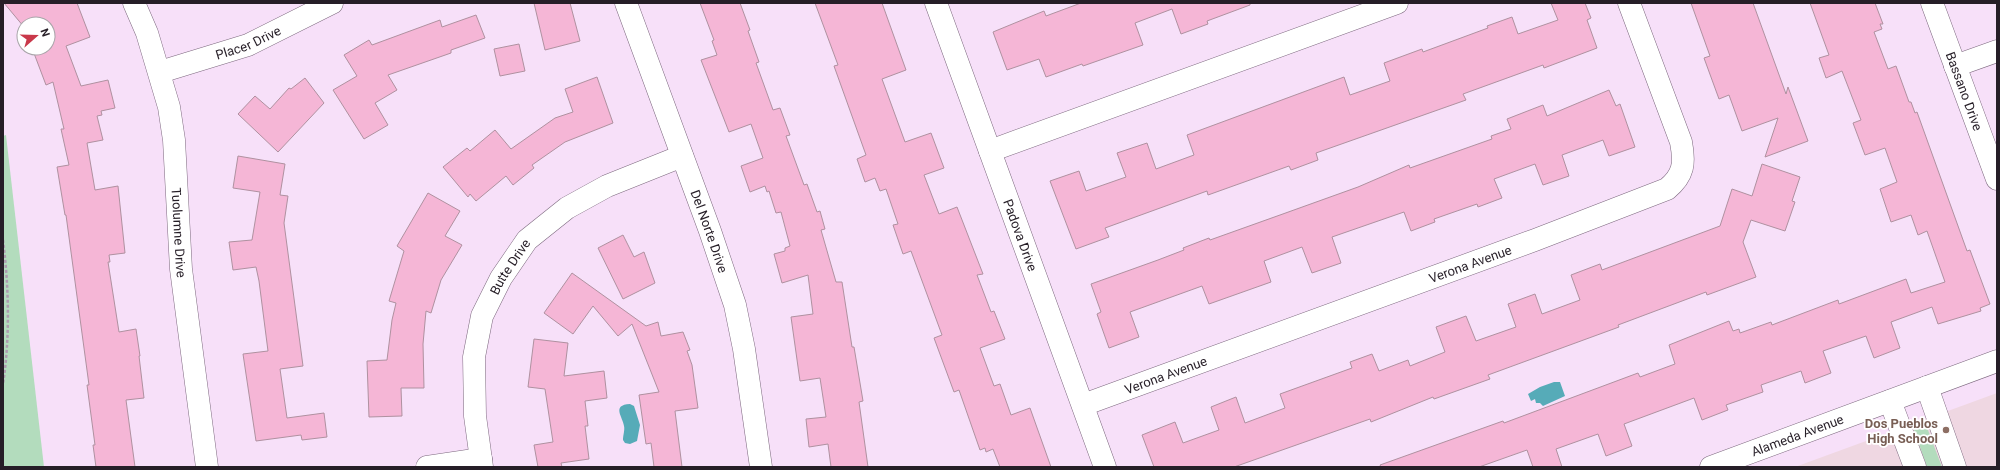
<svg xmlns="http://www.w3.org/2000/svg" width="2000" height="470" viewBox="0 0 2000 470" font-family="Roboto,sans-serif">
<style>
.education{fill:#efd7e2}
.green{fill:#b3dcbd}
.water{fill:#56abb8}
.building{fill:#f5b6d6;stroke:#af91a0}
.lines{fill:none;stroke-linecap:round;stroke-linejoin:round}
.minor-casing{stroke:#7d697f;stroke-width:23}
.path{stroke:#ad9caf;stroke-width:2.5;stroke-dasharray:3 2;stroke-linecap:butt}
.minor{stroke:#fff;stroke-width:22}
.education-dot{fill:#8d6e63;stroke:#fff;stroke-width:1.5}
.labels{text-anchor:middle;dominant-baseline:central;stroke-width:3.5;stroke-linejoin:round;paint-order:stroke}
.street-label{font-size:13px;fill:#261e27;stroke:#fff}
.education-label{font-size:13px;font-weight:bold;fill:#785e54;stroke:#fff;text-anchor:end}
</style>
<rect width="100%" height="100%" fill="#f7e0f9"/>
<polygon class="education" points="1997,393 1997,467 1795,467"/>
<g class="green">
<polygon points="6,135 44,467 3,467 3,136"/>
<polygon points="1923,422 1926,425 1942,467 1927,467 1914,430 1918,423"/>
</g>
<g class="water">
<polygon points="1554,382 1560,382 1565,396 1543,406 1540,403 1536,403 1535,399 1531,401 1528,394 1540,387"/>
<path d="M 630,404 L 634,406 L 640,425 L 637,441 L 630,444 L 625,443 L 623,440 C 623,435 625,430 624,426 C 623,417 611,405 630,404 Z"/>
</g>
<g class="building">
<polygon points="4,3 77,3 90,37 66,46 81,86 108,80 115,108 101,111 102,115 97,116 103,140 87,143 95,190 118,186 125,253 109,255 110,262 108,262 119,332 136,329 140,356 139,356 144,398 126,400 135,467 96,467 93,445 95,445 87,385 89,385 66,215 65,215 57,167 69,165 61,129 64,129 53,82 46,85 32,48 48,48 48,24 24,24 24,27"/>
<polygon points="534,3 570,3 580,41 545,50"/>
<polygon points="700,3 740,3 750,30 748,31 759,62 756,63 773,110 780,108 790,135 786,136 804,185 807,184 817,212 820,211 825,229 821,230 836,282 842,282 852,347 854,347 863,401 859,402 868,467 831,467 828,444 809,447 806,419 826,417 820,378 800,381 791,317 813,314 808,275 782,283 774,254 785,251 785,248 790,246 781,212 776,213 769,191 767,192 765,186 750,192 741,166 763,158 751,124 729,132 701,60 717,55 712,41 714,40"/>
<polygon points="815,3 882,3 906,70 882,79 905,142 931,133 944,168 924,175 939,214 957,207 983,274 977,275 991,312 994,311 1005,339 980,348 994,386 1000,384 1011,415 1030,408 1051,467 1000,467 993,449 986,452 985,448 980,450 959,390 954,392 934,338 942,335 911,251 903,254 893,225 898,224 886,189 880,191 875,178 865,182 857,159 866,155 834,66 838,65"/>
<polygon points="1081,3 1250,3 1250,5 1207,21 1208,24 1181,34 1172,9 1135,23 1143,45 1083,66 1082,64 1046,77 1039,59 1007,70 993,32 1044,11 1046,16"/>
<polygon points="1551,3 1585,3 1591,18 1587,20 1597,48 1544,68 1543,65 1463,94 1466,100 1316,153 1318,160 1291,170 1289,166 1208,195 1207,191 1105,228 1109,237 1076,249 1050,181 1079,171 1086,191 1126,177 1117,153 1147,143 1156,169 1194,155 1187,135 1344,77 1350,95 1390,81 1384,63 1422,49 1423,52 1488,28 1487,26 1512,17 1518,34 1558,20"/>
<polygon points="1691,3 1753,3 1786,94 1788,87 1808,141 1765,157 1778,118 1742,131 1729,95 1719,99 1704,58 1710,56"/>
<polygon points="1810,3 1875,3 1883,24 1880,24 1882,29 1874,32 1888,69 1896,66 1909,102 1911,102 1915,113 1917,112 1967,251 1970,250 1990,304 1980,308 1981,311 1938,324 1932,307 1891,322 1900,348 1874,358 1866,336 1823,351 1831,373 1805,383 1801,371 1761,385 1763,392 1726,405 1728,410 1702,420 1694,398 1624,424 1632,446 1606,456 1598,434 1556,449 1562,467 1533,467 1527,450 1479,467 1381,467 1380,465 1503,421 1504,423 1638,373 1640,377 1675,364 1669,345 1729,321 1733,331 1739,329 1740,333 1771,322 1772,325 1838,300 1839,304 1906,279 1911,293 1945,282 1927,231 1918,235 1911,215 1891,222 1880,189 1897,182 1885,148 1865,155 1853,123 1861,120 1842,71 1826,78 1819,58 1829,55"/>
<polygon points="476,15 485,38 451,50 451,53 388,75 397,90 375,103 388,125 364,139 333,90 357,76 344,55 369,40 372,45 440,20 442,27"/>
<polygon points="519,44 525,71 500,76 494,49"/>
<polygon points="597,77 613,123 565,142 532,165 534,168 513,185 506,176 476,201 470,194 468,197 443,167 467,148 470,151 495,130 511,149 555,118 573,112 565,89"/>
<polygon points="305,78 324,103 278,152 238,114 255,96 270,109 289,88 291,89"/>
<polygon points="1609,90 1616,106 1620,104 1635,147 1609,156 1603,140 1562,155 1569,176 1543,185 1535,164 1494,179 1502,198 1478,207 1477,204 1434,219 1435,222 1411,231 1404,212 1332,237 1341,263 1312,273 1302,247 1264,261 1271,282 1209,304 1202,286 1130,312 1139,337 1109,348 1097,314 1101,312 1091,284 1158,260 1184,250 1183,248 1209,238 1210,240 1280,215 1358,187 1409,165 1410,168 1492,139 1491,136 1511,129 1507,119 1543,105 1547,116"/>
<polygon points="238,156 285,164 280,195 288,196 284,223 303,366 280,369 287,418 324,413 327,437 302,440 301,435 256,441 243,354 268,351 259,281 256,267 233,270 229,242 252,240 260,192 233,188"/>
<polygon points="1762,164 1800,177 1792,201 1795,202 1785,231 1751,220 1743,242 1756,277 1707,295 1706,292 1618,325 1619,327 1488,375 1490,379 1434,399 1433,397 1371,422 1370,419 1234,467 1154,467 1142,435 1175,422 1183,443 1219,430 1211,407 1236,397 1245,423 1285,408 1280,394 1352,368 1350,362 1372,354 1379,371 1408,360 1410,366 1445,352 1436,327 1466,316 1476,341 1516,327 1508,304 1535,294 1542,314 1580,300 1571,275 1600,264 1602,270 1720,226 1732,189 1752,196"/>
<polygon points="428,193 460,211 445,236 462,245 441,280 431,313 426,311 423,344 424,388 401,388 402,416 369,417 367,361 387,360 392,320 396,303 389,301 404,251 397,246"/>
<polygon points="623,235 634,257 644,252 655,283 623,299 598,248"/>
<polygon points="572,273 646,326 658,322 661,336 683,332 690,350 687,351 692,365 698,408 675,411 682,467 654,467 651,443 646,444 639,395 659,392 632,324 618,336 593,306 573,334 544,313"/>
<polygon points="534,339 568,343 564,376 604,371 607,398 585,401 588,426 585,426 589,459 561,463 562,467 538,467 534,445 553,442 545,389 528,387"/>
</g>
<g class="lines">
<defs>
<g id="minor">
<path id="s1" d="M 134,3 L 147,33 L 169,107 L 174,140 L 181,269 L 207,467"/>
<path id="s2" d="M 626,3 L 710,231 L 735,305 L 744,349 L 761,467"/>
<path id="s3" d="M 936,3 L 1105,467"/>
<path id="s4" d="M 1932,3 L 1997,179"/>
<polyline points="1955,66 1997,51"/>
<path id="s5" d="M 160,72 L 248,45 L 332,3"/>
<polyline points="990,151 1397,3"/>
<polyline points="1927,387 1955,467"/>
<polyline points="1890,401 1915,467"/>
<path id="s6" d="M 1083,405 L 1535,240 L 1667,189 C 1684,175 1685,163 1681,142 L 1629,3"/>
<polyline points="427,467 481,459"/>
<path id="s7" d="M 482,467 L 475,416 L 474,357 L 482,316 L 501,278 L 527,240 L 567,208 L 607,186 L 682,156"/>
<path id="s8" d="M 1711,467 L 1997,361"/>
</g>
</defs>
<use href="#minor" class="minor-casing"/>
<path class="path" d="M 3,240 C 9,287 10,338 3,384"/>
<use href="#minor" class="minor"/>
</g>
<circle class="education-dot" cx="1946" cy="430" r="4"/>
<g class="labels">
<g class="street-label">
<text stroke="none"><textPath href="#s5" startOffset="93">Placer Drive</textPath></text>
<text stroke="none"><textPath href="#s4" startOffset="94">Bassano Drive</textPath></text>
<text stroke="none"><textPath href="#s2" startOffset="243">Del Norte Drive</textPath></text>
<text stroke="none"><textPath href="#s1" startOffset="236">Tuolumne Drive</textPath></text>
<text stroke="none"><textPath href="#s3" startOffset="247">Padova Drive</textPath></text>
<text stroke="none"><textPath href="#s6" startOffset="412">Verona Avenue</textPath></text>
<text stroke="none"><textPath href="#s7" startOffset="209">Butte Drive</textPath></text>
<text stroke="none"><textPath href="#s6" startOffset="88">Verona Avenue</textPath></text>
<text stroke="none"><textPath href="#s8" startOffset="92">Alameda Avenue</textPath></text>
</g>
<g class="education-label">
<text x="1938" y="423">Dos Pueblos<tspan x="1938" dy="15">High School</tspan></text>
</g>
</g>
<rect width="2000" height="470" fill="none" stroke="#261e27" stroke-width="8"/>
<g transform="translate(36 36) rotate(70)"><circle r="19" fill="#ffffff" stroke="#a8a5a9"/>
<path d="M0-3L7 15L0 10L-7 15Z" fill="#c9384a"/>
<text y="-6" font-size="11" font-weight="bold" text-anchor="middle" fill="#261e27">N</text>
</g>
</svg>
